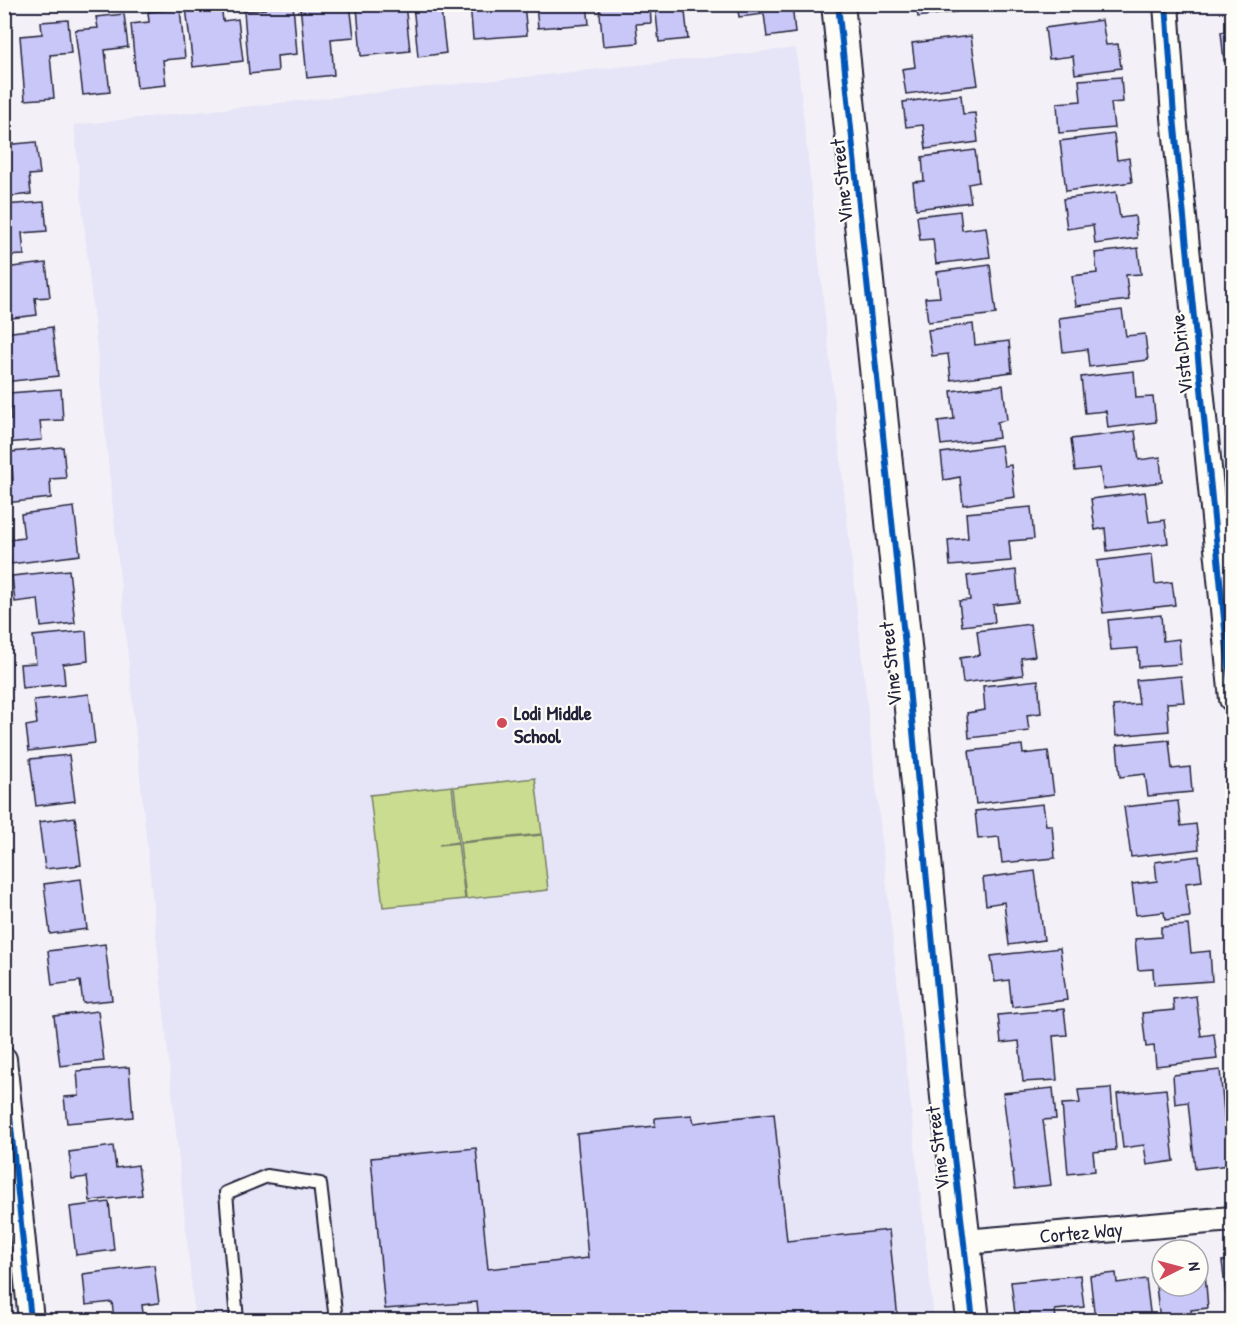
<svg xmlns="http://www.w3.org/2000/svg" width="1237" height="1325" viewBox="0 0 1237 1325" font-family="'Patrick Hand',sans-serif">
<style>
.built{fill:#e6e4f7}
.green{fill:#cadc90;stroke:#767f66;stroke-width:1.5}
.building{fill:#c9c6f8;stroke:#22223b;stroke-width:1.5}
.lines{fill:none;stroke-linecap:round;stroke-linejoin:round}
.service-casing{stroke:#22223b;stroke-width:16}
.minor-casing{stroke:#22223b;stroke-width:28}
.tertiary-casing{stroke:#22223b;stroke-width:36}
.service{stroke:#fdfcf7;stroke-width:12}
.minor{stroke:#fdfcf7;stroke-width:24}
.tertiary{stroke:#fdfcf7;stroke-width:32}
.cycleway-casing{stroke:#fdfcf7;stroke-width:10}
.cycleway{stroke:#0057b8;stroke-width:6}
.poi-dot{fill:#d1495b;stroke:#fdfcf7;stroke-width:2}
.labels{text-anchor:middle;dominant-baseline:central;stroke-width:4.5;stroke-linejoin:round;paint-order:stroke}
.street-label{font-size:20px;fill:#22223b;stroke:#fdfcf7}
.poi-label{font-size:20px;font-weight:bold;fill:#22223b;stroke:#fdfcf7;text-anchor:start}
</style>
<rect width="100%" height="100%" fill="#f3f1f7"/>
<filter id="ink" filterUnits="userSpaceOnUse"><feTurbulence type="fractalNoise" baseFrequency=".0167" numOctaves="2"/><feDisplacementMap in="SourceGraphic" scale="12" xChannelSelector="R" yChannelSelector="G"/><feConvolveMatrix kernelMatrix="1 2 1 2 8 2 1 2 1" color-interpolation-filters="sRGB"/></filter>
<g filter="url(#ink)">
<polygon class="built" points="796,48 934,1320 195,1320 74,125"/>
<g class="green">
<polygon points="535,778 542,834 460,842 454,787"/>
<polygon points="452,786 458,842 439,845 458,843 465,899 383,907 370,795"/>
<polygon points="542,835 548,890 466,899 460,843"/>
</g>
<g class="building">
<polygon points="203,4 221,4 223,21 238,19 243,61 193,67 186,7"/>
<polygon points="265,4 293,4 297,54 277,56 278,71 249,74 244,11 266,9"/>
<polygon points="300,4 350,4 354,37 331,39 334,75 307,78"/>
<polygon points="405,4 410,51 361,56 357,7"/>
<polygon points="413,4 463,4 464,8 441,10 446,53 418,57"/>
<polygon points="470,4 524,4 527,35 473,39"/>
<polygon points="536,4 587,4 589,24 538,28"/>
<polygon points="599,4 650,4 651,23 636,24 638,43 603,46"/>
<polygon points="655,4 706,4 707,10 685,12 688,39 659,42"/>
<polygon points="737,4 792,4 795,33 767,37 764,14 739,17"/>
<polygon points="916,4 961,4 961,11 918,17"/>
<polygon points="1228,4 1232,4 1232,60 1224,61 1221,32 1231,31"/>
<polygon points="180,9 185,58 163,60 166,85 137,88 131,24 149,22 148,12"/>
<polygon points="124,14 128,47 105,50 110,92 83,95 75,30 98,28 96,17"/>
<polygon points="68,20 71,53 50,55 54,98 25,100 20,36 42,34 41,22"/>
<polygon points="1102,20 1106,45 1118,44 1121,68 1075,74 1073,56 1049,59 1045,28"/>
<polygon points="4,27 7,27 10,60 4,60"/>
<polygon points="971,36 978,85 906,94 902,69 915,67 912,43"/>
<polygon points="1121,77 1123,102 1111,103 1114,128 1059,133 1057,103 1081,101 1079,80"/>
<polygon points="1227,94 1232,94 1232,121 1229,121"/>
<polygon points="961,95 963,114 975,113 978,142 926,149 923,125 906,127 903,102"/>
<polygon points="1114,134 1117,160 1129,158 1132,182 1066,191 1060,141"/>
<polygon points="36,142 40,174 29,175 31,194 4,197 4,145"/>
<polygon points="975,150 979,182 968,184 971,202 916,209 913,182 924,181 922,157"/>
<polygon points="1116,192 1120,218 1135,216 1137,238 1095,244 1093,225 1067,229 1063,199"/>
<polygon points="44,202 47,231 22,233 24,255 4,256 4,205"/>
<polygon points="960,211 962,230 986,227 990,257 936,264 933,239 920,240 917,216"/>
<polygon points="1138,248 1141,274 1126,275 1129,300 1076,306 1072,276 1097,273 1095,253"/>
<polygon points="46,263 50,297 35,298 37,315 4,319 4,268"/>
<polygon points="990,265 996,314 928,322 925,298 940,297 937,272"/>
<polygon points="1122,310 1126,336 1145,334 1148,360 1089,367 1087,349 1063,352 1059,318"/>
<polygon points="973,324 975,345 1009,341 1012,372 951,380 948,354 932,356 928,330"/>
<polygon points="52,327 58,376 4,382 4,333"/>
<polygon points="1134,371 1136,398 1153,397 1156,422 1108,428 1106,411 1085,413 1081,377"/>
<polygon points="1003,385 1007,420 997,422 999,438 941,445 938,421 954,419 951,391"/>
<polygon points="61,389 63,420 40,421 42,440 4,443 4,421 11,420 9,393"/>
<polygon points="1135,431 1139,460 1160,457 1162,482 1103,489 1100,468 1075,471 1071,439"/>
<polygon points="1001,445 1004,466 1011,465 1015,497 963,505 960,477 944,480 941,453"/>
<polygon points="63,447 66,478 50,479 51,498 5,503 4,480 13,480 11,452"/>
<polygon points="1145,492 1149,522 1165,520 1168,543 1107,551 1105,528 1095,530 1091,499"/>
<polygon points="74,507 80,555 11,564 8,540 24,538 21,514"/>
<polygon points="1031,507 1034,539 1009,541 1011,561 950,566 948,540 968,538 966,513"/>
<polygon points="1152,554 1155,584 1172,582 1175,605 1103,613 1097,561"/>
<polygon points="69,570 75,623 41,627 38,599 15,602 12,576"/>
<polygon points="1016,570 1019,602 993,605 995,622 962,626 959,601 970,600 967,576"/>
<polygon points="1161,615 1163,641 1179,639 1181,664 1139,667 1138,648 1111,650 1108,620"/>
<polygon points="1030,624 1035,656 1021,658 1023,675 963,683 960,658 980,655 977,631"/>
<polygon points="86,631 88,661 63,664 65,684 22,688 20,664 36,663 33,636"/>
<polygon points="1181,676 1184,702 1167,703 1169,731 1116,736 1113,706 1139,704 1136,680"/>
<polygon points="1038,680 1041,713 1027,715 1029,731 969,738 967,713 985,710 983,686"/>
<polygon points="89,694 95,743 29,751 26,726 37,724 34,700"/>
<polygon points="1169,740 1172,769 1190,767 1192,792 1148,796 1145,774 1120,777 1117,745"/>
<polygon points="1022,745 1023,754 1048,751 1054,794 976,804 969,751"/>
<polygon points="69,755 75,801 36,806 30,759"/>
<polygon points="1178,801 1181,826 1196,824 1199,849 1131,857 1124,807"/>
<polygon points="1043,804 1046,825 1052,825 1055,858 1002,863 999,837 978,839 975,811"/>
<polygon points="75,817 81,865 45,869 39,822"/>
<polygon points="1199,856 1202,881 1186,883 1190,917 1165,920 1164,912 1136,915 1132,884 1157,881 1155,862"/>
<polygon points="1035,871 1044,940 1009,945 1004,902 986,905 983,878"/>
<polygon points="81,879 87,929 50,934 44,884"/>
<polygon points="1188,925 1191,953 1210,951 1212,981 1154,985 1153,969 1138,970 1135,939 1161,937 1161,927"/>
<polygon points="105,944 112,1000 83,1003 80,981 52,985 48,951"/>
<polygon points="1060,948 1067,1000 1012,1007 1009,980 995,982 991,956"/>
<polygon points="1196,996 1201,1036 1214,1034 1217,1059 1156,1066 1154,1046 1146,1047 1142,1013 1174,1010 1173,999"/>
<polygon points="1064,1009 1067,1035 1053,1036 1057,1080 1023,1082 1019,1041 1001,1043 998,1015"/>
<polygon points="98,1011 104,1061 60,1066 54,1016"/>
<polygon points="129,1067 133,1117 67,1123 64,1097 79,1096 77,1071"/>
<polygon points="1220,1070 1229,1165 1195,1169 1188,1102 1175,1104 1173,1075"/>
<polygon points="1053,1088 1056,1119 1043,1120 1051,1185 1015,1189 1003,1093"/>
<polygon points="1111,1088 1116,1150 1093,1152 1095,1171 1068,1174 1062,1104 1080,1103 1078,1090"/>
<polygon points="1166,1089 1174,1161 1147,1165 1144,1145 1123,1148 1117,1094"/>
<polygon points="774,1113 787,1241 889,1230 898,1320 479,1320 477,1302 385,1309 371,1158 476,1148 488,1269 588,1258 577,1134 655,1126 655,1118 692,1115 694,1123"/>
<polygon points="113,1146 116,1168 138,1165 142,1195 90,1201 87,1177 72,1179 69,1152"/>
<polygon points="109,1202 114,1250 76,1255 70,1207"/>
<polygon points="1232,1260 1232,1294 1226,1295 1222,1261"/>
<polygon points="1204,1261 1208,1308 1191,1310 1192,1320 1160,1320 1156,1286 1198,1286 1198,1262"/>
<polygon points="154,1265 159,1303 142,1305 144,1320 114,1320 112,1302 86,1305 83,1274"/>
<polygon points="1116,1273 1117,1283 1146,1279 1151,1320 1095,1320 1090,1276"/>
<polygon points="1080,1275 1084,1307 1055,1310 1056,1320 1022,1320 1022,1313 1015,1314 1011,1282"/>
</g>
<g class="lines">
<defs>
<polyline id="service" points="237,1320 226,1193 267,1176 320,1184 336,1320"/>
<g id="minor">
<polyline points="1166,4 1174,117 1232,699"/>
<polyline points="4,1059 31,1320"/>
<polyline points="965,1242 1232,1219"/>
</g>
<polyline id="tertiary" points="838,4 906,655 947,1097 973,1320"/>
</defs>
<use href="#service" class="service-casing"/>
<use href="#minor" class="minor-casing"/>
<use href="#tertiary" class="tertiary-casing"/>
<use href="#service" class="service"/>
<use href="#minor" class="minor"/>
<use href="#tertiary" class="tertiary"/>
<defs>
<g id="cycleway">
<polyline points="838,4 906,655 947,1097 973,1320"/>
<polyline points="1166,4 1174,117 1232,699"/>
<polyline points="4,1059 31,1320"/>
</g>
</defs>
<use href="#cycleway" class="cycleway-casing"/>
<use href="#cycleway" class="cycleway"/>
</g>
</g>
<circle class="poi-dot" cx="502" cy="723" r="6"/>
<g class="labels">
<g class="street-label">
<text transform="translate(841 181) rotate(-96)">Vine Street</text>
<text transform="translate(1181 354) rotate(-96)">Vista Drive</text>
<text transform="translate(890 664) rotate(-96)">Vine Street</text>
<text transform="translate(937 1148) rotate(-97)">Vine Street</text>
<text transform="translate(1081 1232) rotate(-5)">Cortez Way</text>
</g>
<g class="poi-label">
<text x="514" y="712">Lodi Middle<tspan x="514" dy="23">School</tspan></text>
</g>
</g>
<rect width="1237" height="1325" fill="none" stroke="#fdfcf7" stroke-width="24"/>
<rect x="12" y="12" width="1213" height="1301" fill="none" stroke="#22223b" stroke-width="2" filter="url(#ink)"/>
<g transform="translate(1180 1268) rotate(84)"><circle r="28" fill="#fdfcf7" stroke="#a5a5ac" stroke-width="1.5"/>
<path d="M0-4.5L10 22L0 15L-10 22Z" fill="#d1495b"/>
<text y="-9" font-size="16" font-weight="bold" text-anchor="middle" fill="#22223b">N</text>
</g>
</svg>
